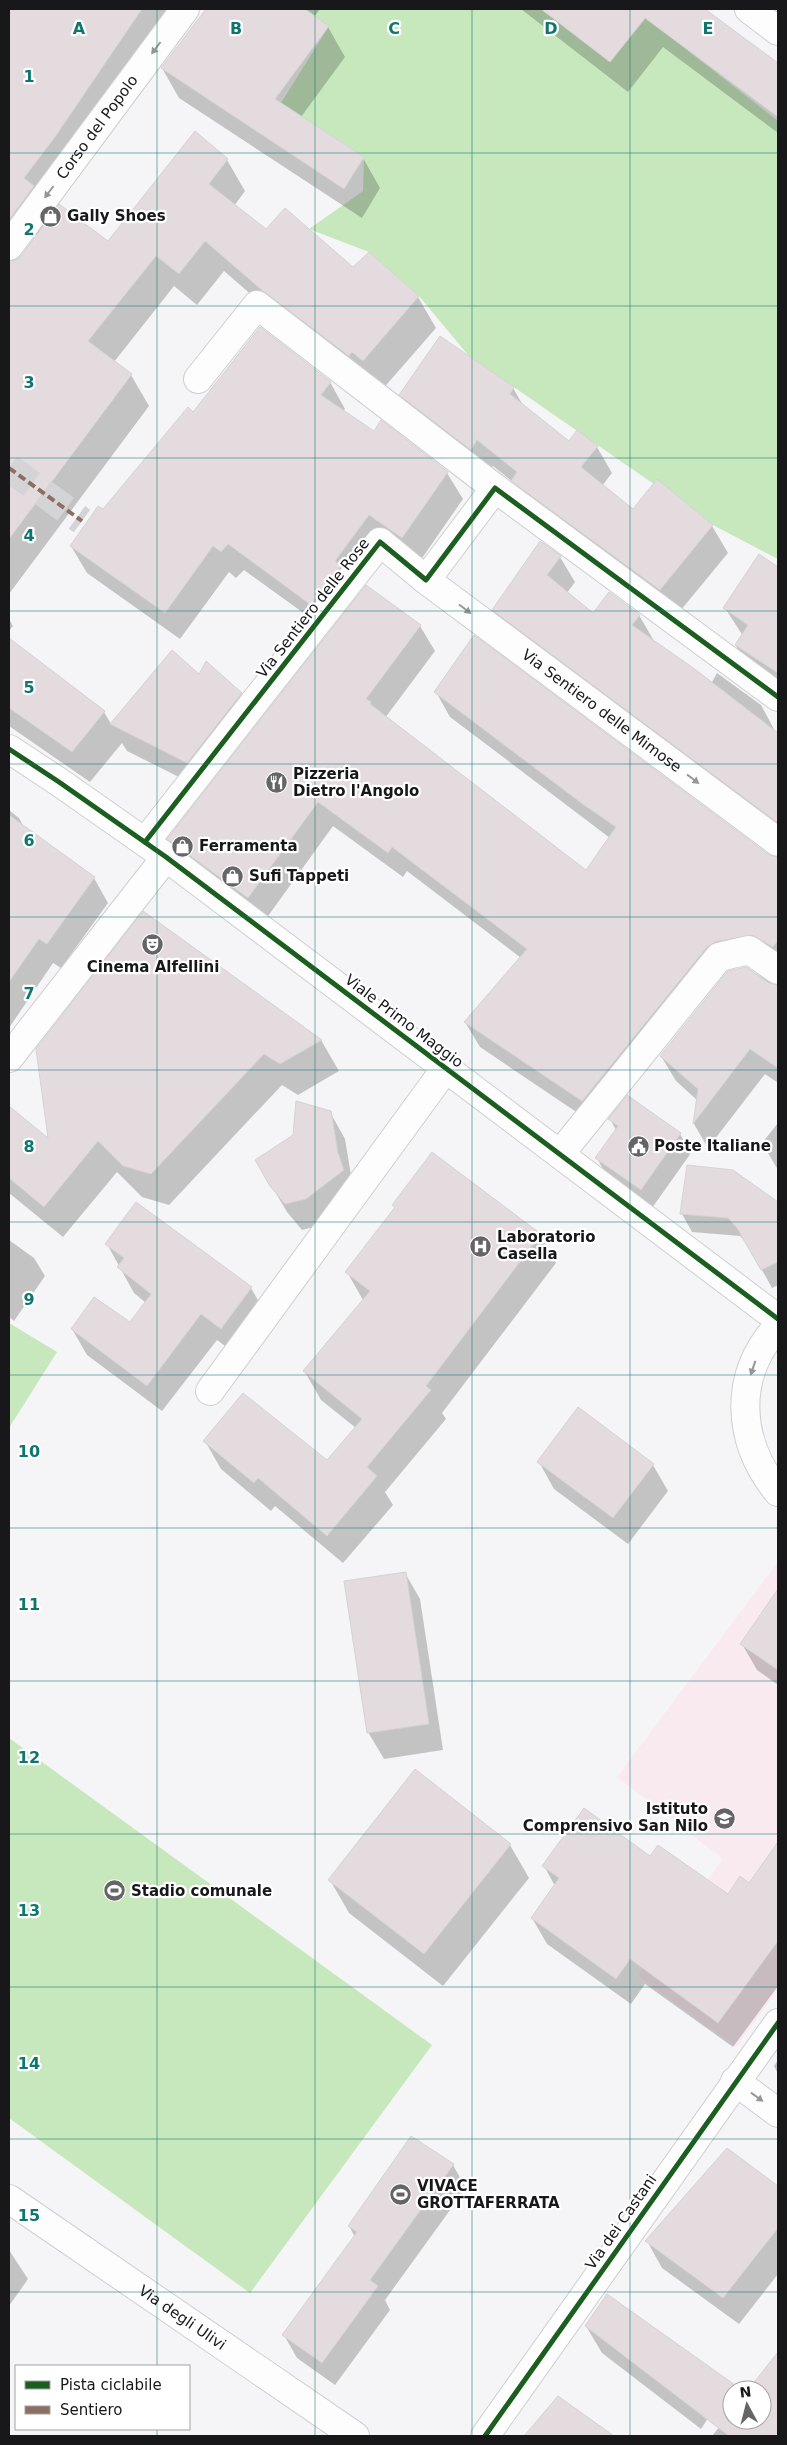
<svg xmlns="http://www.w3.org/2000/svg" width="787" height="2445" viewBox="0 0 787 2445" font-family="'DejaVu Sans',sans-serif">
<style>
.education{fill:#f9eaf0}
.green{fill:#c7e7bd}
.shadow{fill:#0003}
.building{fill:#e3dbdd;stroke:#d4d3d4}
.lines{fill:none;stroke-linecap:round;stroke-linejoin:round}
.minor-tunnel{stroke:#d4d3d5;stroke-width:28;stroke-dasharray:28 14;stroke-linecap:butt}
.minor-casing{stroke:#cfced0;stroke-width:30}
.major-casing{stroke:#cfced0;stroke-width:30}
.minor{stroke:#fefdfe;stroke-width:28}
.major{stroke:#fefdfe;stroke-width:28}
.quiet{stroke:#8d6e63;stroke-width:4;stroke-dasharray:8 4;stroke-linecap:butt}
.cycleway-casing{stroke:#fff;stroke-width:8}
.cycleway{stroke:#1b5e20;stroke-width:5}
.oneway{fill:#969697}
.grid{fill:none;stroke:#0f766e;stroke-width:1;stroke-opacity:0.55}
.labels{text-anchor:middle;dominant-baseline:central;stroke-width:4.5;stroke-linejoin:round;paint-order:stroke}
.street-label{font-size:15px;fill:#181719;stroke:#fff}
.poi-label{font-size:15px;font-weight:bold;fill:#181719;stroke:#fff;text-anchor:start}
.grid-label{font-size:16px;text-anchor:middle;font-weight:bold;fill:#0f766e;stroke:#fff;stroke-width:4.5;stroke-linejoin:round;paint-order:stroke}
</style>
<rect width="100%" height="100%" fill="#f5f4f6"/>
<polygon class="education" points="778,1562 778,1989 736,2047 638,1976 723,1859 617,1777"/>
<g class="green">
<polygon points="305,9 541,9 610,62 646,18 778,121 778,559 713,525 469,356 419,296 369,252 309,229 363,191 364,157 281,103 329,26"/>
<polygon points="9,1323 57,1352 9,1428"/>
<polygon points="9,1738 432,2045 250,2293 9,2118"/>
</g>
<g class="shadow">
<polygon points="9,9 183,9 45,206 51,217 108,242 227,160 245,191 234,206 266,231 353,269 369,254 418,297 436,328 381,391 283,322 224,271 197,305 174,286 114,362 131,375 149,406 9,594 9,267 12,262 22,256 36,237 26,230 9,252"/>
<polygon points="208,9 320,9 314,17 328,27 345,57 301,117 363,158 380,188 362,218 179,98 162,68"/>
<polygon points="521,9 703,9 778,65 778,133 663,47 628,92"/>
<polygon points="330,382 345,409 343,412 374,433 447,473 463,499 418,564 385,541 327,630 244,570 236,578 229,572 180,639 87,573 71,546 193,413"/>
<polygon points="513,388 524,407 569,442 597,447 612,473 602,486 633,510 657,481 712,526 728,553 676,616 528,507 514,483 493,466 486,475 416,421 401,395"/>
<polygon points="760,556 778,568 778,692 751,672 736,646 743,636 725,608"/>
<polygon points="560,557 575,582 567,593 593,614 639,615 654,641 712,682 717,673 761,705 775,731 774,733 778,736 778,836 508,635 493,610"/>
<polygon points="9,619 13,626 9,631"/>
<polygon points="420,626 435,651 385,718 586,872 610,838 450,717 436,692 768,856 778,858 778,966 761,960 730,967 721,973 597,1126 480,1047 465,1022 521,958 407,871 403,877 333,826 263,923 183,864 169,839"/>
<polygon points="9,640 104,712 111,724 199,676 241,694 256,720 203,789 127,751 122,743 90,782 9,726"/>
<polygon points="9,810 19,818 25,829 94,878 108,903 61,968 53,963 9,1028"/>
<polygon points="144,913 321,1040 339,1071 298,1095 282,1085 169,1205 142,1197 117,1172 63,1237 9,1193 9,1125 17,1114 50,1141"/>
<polygon points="746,968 778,986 778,1083 765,1074 708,1148 694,1124 697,1100 676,1081 661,1056"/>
<polygon points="628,1097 680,1134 691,1153 652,1208 607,1177 597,1158 616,1130 610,1119"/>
<polygon points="330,1112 345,1139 352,1181 322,1225 302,1230 287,1212 257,1161"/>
<polygon points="778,1123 778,1170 762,1143"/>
<polygon points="732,1171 778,1204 778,1285 772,1288 748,1245 740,1236 692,1232 682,1214"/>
<polygon points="394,1205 540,1235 556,1263 442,1413 446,1419 385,1492 393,1505 343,1563 275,1506 271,1511 221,1469 205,1441 327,1462 356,1428 321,1400 305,1372 363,1300 347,1272 396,1209"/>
<polygon points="9,1240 34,1258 45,1276 14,1321 9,1317"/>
<polygon points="107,1244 251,1288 266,1314 236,1354 217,1340 162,1411 87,1355 72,1329 130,1324 146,1303 134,1293"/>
<polygon points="539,1462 653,1465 668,1491 628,1544 554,1489"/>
<polygon points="405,1573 420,1599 443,1750 384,1759 368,1732"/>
<polygon points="772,1600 778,1605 778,1685 757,1670 742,1644"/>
<polygon points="778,1844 778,1986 733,2047 645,1984 631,2004 547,1944 532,1918 555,1886 544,1866 650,1857 728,1896 749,1884"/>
<polygon points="510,1845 529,1878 443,1986 349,1913 330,1880"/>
<polygon points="778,2060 778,2074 774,2066"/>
<polygon points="411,2138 453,2165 466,2188 385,2300 390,2310 335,2385 297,2358 284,2335 355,2237 349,2226"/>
<polygon points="727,2149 778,2188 778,2274 739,2324 662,2268 647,2241"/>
<polygon points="9,2250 28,2279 9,2306"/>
<polygon points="586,2326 724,2394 701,2429 602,2353"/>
<polygon points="778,2354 778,2407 771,2403 758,2379"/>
<polygon points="559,2398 612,2436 525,2436"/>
<polygon points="727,2417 756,2436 712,2436"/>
</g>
<g class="building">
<polygon points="9,9 142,9 55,137 24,178 34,186 9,220"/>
<polygon points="206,9 305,9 329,26 275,99 364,157 344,189 161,68"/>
<polygon points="541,9 705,9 778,63 778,117 645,18 610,62"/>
<polygon points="195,131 228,159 209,184 266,229 285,208 353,267 369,252 419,296 363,361 352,352 349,356 263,291 205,241 179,274 156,256 88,341 132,374 9,539 9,261 16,260 22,255 59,204 108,241"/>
<polygon points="260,327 331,382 321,395 374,431 381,420 448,472 402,538 369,515 335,561 341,566 311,605 228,544 221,552 213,546 165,613 70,546 98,506 103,509 188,407 193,412"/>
<polygon points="440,336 514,387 510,394 569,441 577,430 598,446 581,467 633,509 657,479 713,525 660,590 511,481 517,472 477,440 471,450 399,395"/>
<polygon points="540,541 561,556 547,575 593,613 609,592 640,615 632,625 696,670 778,733 778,823 492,610"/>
<polygon points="759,554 778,567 778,673 735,645 748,625 723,608"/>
<polygon points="366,585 421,625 366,699 371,702 370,704 586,870 616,827 584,805 434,692 474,635 769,855 778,857 778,940 773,947 752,935 715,942 707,947 582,1101 464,1022 527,949 392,847 388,853 318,802 248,898 167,839"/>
<polygon points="9,638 105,711 72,752 9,708"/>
<polygon points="172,650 199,674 206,661 242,693 187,763 110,724"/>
<polygon points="9,815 95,877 47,944 39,939 9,982"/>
<polygon points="143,911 322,1040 280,1064 264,1054 151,1174 123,1166 98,1141 44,1207 9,1178 9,1106 48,1138 36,1049"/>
<polygon points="746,967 769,983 778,985 778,1068 750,1049 693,1124 698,1089 660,1056 728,971"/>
<polygon points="627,1095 681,1133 641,1190 595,1158 618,1126 608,1119"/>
<polygon points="296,1101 331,1111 338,1153 344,1170 306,1199 285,1204 270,1186 255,1160 293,1135"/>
<polygon points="432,1152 541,1234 426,1386 431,1390 367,1467 377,1476 327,1536 258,1478 254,1483 203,1441 243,1393 327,1460 362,1419 303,1371 370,1291 345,1272 395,1207 392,1205"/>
<polygon points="687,1165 733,1170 778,1202 778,1262 761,1270 737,1228 728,1218 680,1214"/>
<polygon points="136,1202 252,1287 221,1329 201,1314 147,1386 71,1329 94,1297 130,1322 151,1294 117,1267 124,1258 105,1244"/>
<polygon points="578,1407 654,1464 613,1518 537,1462"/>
<polygon points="406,1572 429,1724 367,1733 344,1581"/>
<polygon points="778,1589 778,1670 740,1644"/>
<polygon points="415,1769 511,1844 424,1954 328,1880"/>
<polygon points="584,1808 650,1856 658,1845 728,1894 740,1876 749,1883 778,1842 778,1941 718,2023 630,1959 616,1979 531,1918 559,1878 542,1866"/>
<polygon points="411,2136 454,2164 370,2280 378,2286 322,2363 282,2335 357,2232 348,2226"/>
<polygon points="727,2148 778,2186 778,2228 723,2298 645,2241"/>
<polygon points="607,2294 742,2390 732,2390 732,2420 762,2420 762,2390 748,2390 778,2352 778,2436 729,2436 585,2326"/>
<polygon points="558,2396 614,2436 524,2436"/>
</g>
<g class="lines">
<polyline class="minor-tunnel" points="9,468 82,521"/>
<defs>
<g id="minor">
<path id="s1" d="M 9,246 L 185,9"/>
<polyline points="198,379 257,305 495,488"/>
<path id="s2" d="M 426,580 L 778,842"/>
<polyline points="9,749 59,782 166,857 778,1319"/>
<polyline points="145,842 380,542 426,580 495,488 778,697"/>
<polyline points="9,1058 166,857"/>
<polyline points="560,1154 719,957 749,950 778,970"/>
<path d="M 778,1326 C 732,1376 737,1442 778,1492"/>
<polyline points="210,1391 446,1068"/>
<polyline points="735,2081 778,2113"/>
<path id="s3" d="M 9,2199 L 355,2436"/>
<polyline points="485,2436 778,2023"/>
</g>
<polyline id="major" points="749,9 778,31"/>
</defs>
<use href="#minor" class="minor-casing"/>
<use href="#major" class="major-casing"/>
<use href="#minor" class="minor"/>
<use href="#major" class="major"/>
<polyline class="quiet" points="9,468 82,521"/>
<defs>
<g id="cycleway">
<polyline points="9,749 59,782 166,857 778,1319"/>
<polyline points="145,842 380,542 426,580 495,488 778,697"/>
<polyline points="485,2436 778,2023"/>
</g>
</defs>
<use href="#cycleway" class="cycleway-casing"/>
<use href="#cycleway" class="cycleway"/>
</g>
<defs><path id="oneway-solid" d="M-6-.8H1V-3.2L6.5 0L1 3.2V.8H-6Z" transform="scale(1.25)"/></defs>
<g class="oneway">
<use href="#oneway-solid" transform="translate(156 48) rotate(127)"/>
<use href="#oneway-solid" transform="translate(49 192) rotate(127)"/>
<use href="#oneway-solid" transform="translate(465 609) rotate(37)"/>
<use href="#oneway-solid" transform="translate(693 779) rotate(37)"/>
<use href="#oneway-solid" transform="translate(753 1368) rotate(109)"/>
<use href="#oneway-solid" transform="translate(757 2097) rotate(36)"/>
</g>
<path class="grid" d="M 157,9 L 157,2366M 315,9 L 315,2436M 472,9 L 472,2436M 630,9 L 630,2436M 9,153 L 778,153M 9,306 L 778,306M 9,458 L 778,458M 9,611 L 778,611M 9,764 L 778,764M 9,917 L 778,917M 9,1070 L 778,1070M 9,1222 L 778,1222M 9,1375 L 778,1375M 9,1528 L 778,1528M 9,1681 L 778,1681M 9,1834 L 778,1834M 9,1987 L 778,1987M 9,2139 L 778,2139M 9,2292 L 778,2292M 157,2429 L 157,2436"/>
<defs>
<symbol id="shop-disc" viewBox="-11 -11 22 22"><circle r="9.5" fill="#656466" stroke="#fff"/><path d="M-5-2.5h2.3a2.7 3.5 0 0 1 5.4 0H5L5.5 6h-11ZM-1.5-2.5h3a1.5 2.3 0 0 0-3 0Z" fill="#fff"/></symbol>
<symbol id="restaurant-disc" viewBox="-11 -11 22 22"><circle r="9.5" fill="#656466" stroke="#fff"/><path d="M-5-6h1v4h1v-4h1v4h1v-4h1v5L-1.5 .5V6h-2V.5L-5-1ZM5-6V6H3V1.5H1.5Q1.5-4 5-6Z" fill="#fff"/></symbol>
<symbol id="theatre-disc" viewBox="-11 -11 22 22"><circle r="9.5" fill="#656466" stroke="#fff"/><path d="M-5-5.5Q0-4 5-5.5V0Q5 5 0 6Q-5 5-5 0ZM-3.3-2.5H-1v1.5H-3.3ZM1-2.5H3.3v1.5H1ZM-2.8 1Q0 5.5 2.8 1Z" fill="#fff"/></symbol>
<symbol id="civic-disc" viewBox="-11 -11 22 22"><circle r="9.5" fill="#656466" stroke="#fff"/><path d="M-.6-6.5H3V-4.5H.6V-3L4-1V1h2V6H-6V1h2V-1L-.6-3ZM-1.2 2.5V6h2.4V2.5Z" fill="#fff"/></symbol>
<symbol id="hospital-disc" viewBox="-11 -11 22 22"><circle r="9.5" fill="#656466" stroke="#fff"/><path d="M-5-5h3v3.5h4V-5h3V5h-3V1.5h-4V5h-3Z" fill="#fff"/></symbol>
<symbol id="school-disc" viewBox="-11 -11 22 22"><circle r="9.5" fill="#656466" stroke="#fff"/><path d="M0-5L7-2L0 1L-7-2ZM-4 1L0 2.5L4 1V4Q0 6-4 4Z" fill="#fff"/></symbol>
<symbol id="stadium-disc" viewBox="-11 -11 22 22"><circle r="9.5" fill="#656466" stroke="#fff"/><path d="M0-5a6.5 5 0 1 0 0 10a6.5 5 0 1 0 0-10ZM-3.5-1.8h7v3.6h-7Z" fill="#fff"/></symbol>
</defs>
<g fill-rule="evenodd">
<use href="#shop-disc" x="38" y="204" width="25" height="25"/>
<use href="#restaurant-disc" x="264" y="770" width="25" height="25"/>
<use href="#shop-disc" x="170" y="834" width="25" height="25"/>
<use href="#shop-disc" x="220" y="864" width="25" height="25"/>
<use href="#theatre-disc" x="140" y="932" width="25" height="25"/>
<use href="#civic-disc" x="626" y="1134" width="25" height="25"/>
<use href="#hospital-disc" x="468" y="1234" width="25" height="25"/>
<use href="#school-disc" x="712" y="1806" width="25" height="25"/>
<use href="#stadium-disc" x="102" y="1878" width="25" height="25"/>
<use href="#stadium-disc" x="388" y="2182" width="25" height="25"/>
</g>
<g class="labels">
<g class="street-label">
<text stroke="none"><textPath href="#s1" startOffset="148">Corso del Popolo</textPath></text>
<text transform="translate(313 608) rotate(-52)">Via Sentiero delle Rose</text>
<text stroke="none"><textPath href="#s2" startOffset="219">Via Sentiero delle Mimose</textPath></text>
<text transform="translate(404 1021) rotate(37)">Viale Primo Maggio</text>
<text transform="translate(621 2222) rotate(-55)">Via dei Castani</text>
<text stroke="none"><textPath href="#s3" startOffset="210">Via degli Ulivi</textPath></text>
</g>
<g class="poi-label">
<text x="67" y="216">Gally Shoes</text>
<text x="293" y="774">Pizzeria<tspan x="293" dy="17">Dietro l'Angolo</tspan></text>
<text x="199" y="846">Ferramenta</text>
<text x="249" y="876">Sufi Tappeti</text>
<text x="153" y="967" text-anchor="middle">Cinema Alfellini</text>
<text x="654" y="1146">Poste Italiane</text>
<text x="497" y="1237">Laboratorio<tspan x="497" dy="17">Casella</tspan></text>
<text x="708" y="1809" text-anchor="end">Istituto<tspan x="708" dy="17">Comprensivo San Nilo</tspan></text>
<text x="131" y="1891">Stadio comunale</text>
<text x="417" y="2186">VIVACE<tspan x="417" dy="17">GROTTAFERRATA</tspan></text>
</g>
</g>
<g class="grid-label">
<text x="79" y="34">A</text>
<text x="236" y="34">B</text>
<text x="394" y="34">C</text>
<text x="551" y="34">D</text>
<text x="708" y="34">E</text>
<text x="29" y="82">1</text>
<text x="29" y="235">2</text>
<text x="29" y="388">3</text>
<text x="29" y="541">4</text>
<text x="29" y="693">5</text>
<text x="29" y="846">6</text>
<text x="29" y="999">7</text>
<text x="29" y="1152">8</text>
<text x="29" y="1305">9</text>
<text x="29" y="1457">10</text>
<text x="29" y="1610">11</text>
<text x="29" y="1763">12</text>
<text x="29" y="1916">13</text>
<text x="29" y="2069">14</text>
<text x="29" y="2221">15</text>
</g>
<rect width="787" height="2445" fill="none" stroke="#181719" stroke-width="20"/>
<rect x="15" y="2365" width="175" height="65" fill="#ffffff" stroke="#a3a2a3"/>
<rect x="25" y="2381" width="25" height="8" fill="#1b5e20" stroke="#a3a2a3"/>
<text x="60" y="2390" font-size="15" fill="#181719">Pista ciclabile</text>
<rect x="25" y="2406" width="25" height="8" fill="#8d6e63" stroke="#a3a2a3"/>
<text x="60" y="2415" font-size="15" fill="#181719">Sentiero</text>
<g transform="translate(747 2405) rotate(353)"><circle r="24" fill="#ffffff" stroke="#a3a2a3"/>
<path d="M0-4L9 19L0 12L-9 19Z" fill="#656466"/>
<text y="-8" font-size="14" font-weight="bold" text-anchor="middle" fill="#181719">N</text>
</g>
</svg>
